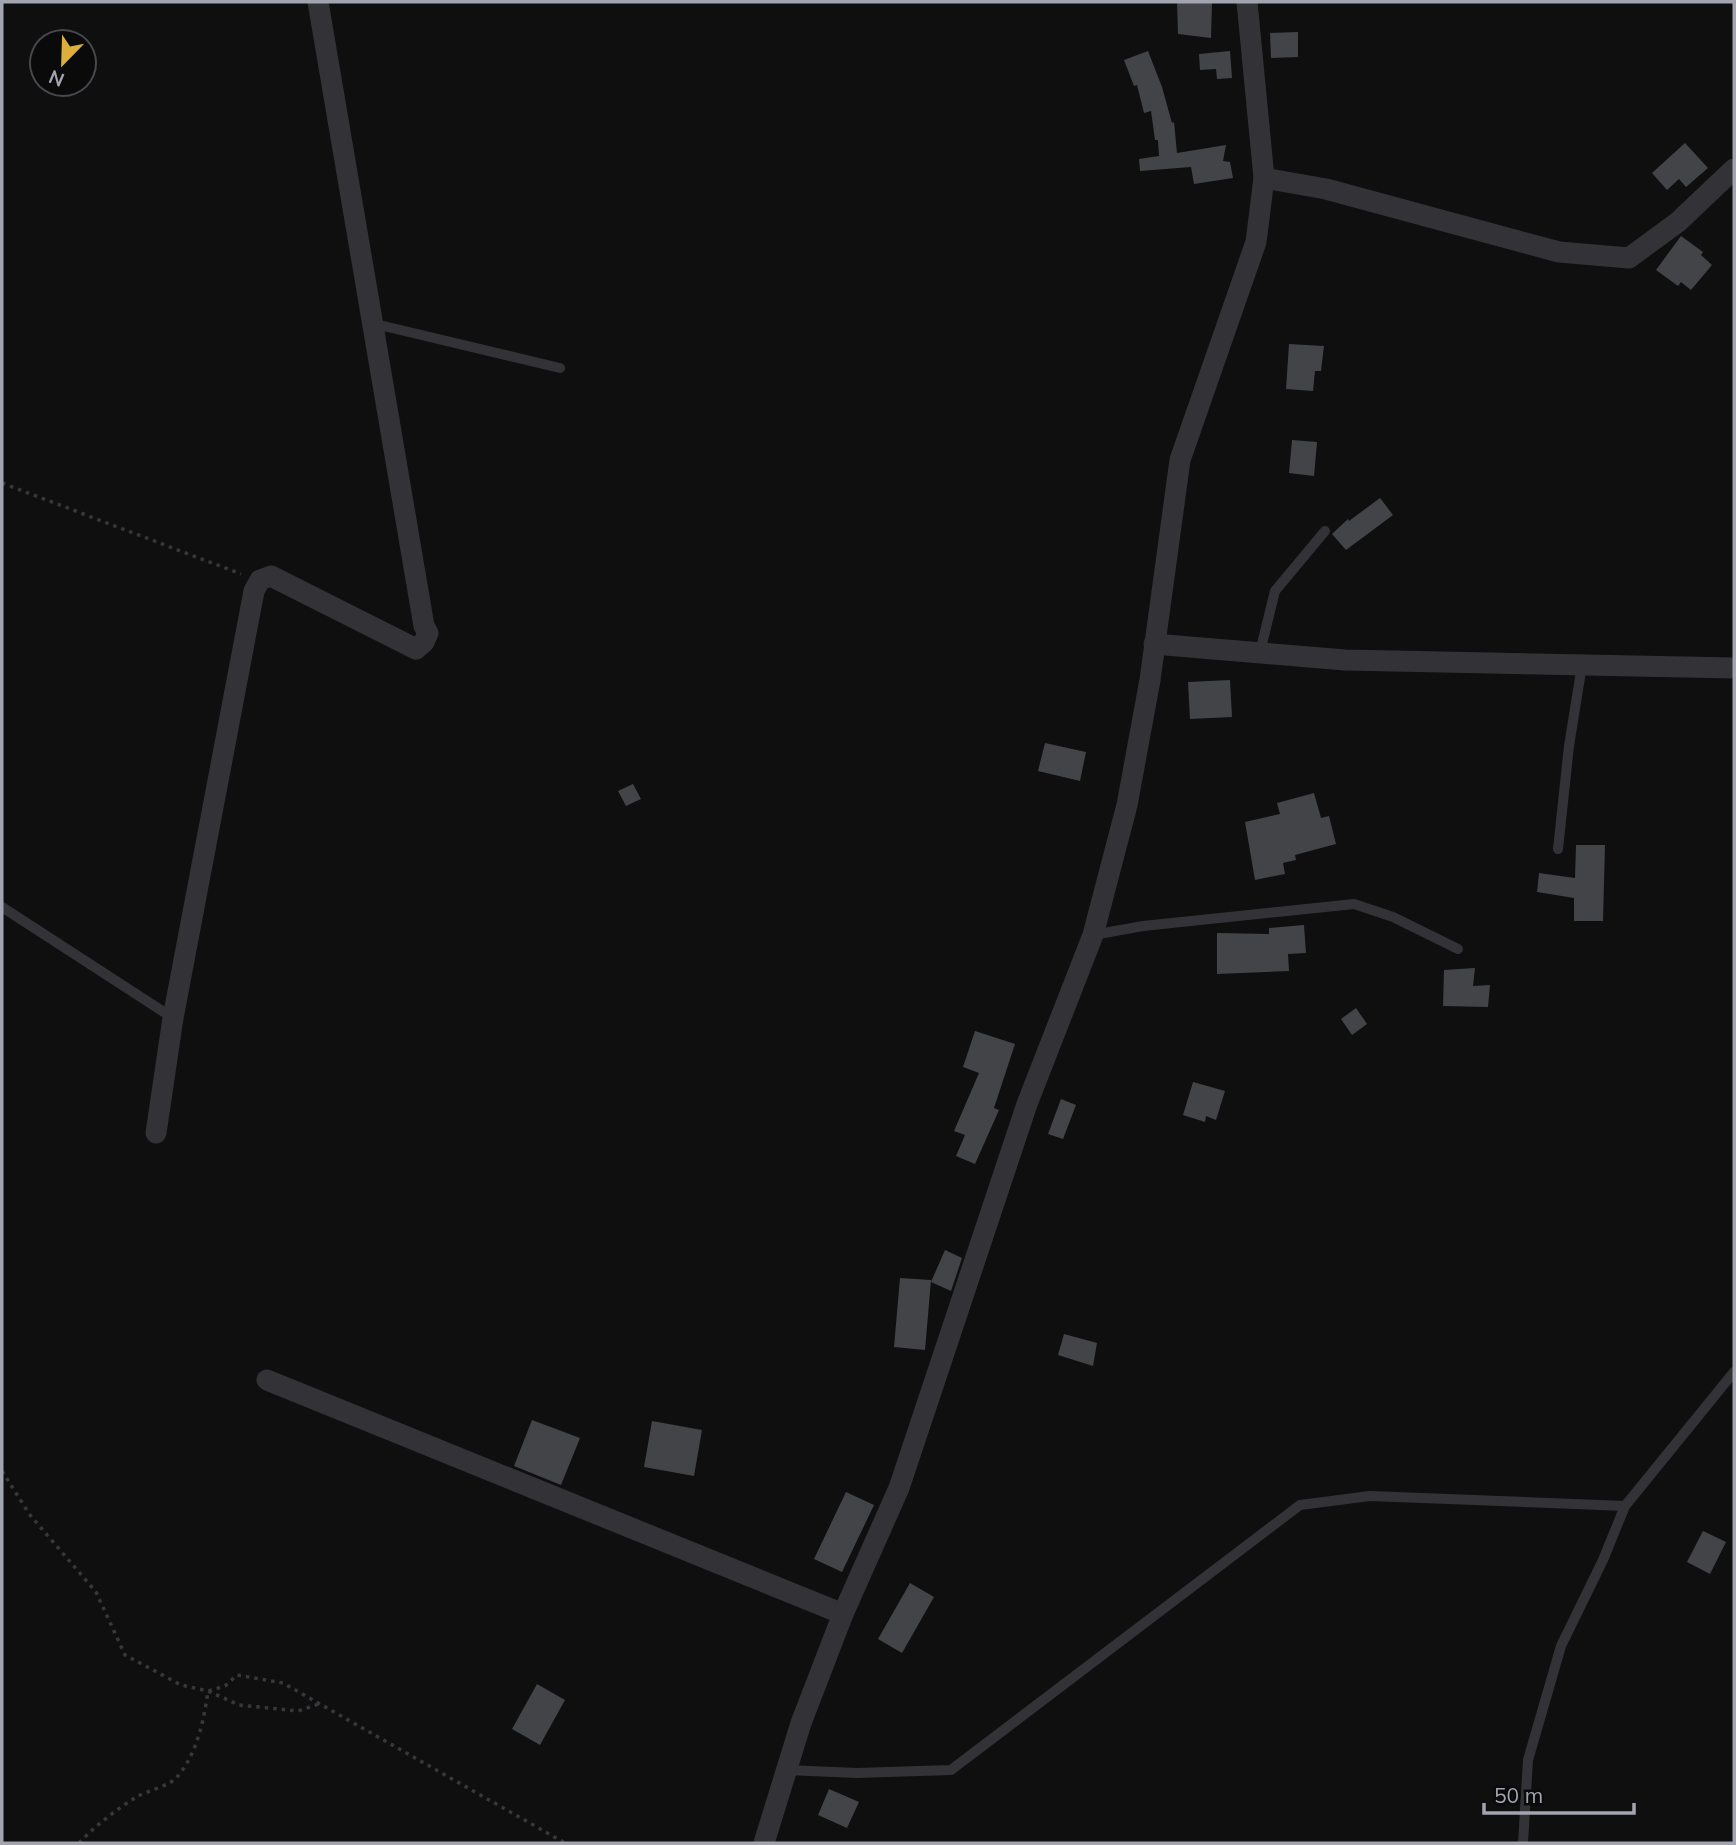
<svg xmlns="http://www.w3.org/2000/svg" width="1736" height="1845" viewBox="0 0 1736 1845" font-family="Mulish,sans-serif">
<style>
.building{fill:#434448}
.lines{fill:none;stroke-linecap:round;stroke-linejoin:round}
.path{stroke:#37383c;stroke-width:3.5;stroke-dasharray:3.5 5;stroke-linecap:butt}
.lane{stroke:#333337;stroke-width:10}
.street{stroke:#333337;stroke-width:21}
</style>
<rect width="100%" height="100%" fill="#0f0f10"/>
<g class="building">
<polygon points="1177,2 1212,2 1211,38 1178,34"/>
<polygon points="1298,32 1298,57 1271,58 1270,33"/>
<polygon points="1148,51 1162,87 1172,123 1174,122 1177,153 1226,145 1223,161 1230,162 1233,178 1194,184 1191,167 1140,171 1139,159 1159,156 1158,140 1155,140 1151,111 1144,113 1137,85 1134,86 1124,60"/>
<polygon points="1230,51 1232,78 1217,79 1216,69 1200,70 1199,54"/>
<polygon points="1685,143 1708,168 1686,187 1679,179 1667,190 1652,173"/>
<polygon points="1681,236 1703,252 1701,255 1712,265 1691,290 1681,282 1678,286 1656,270"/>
<polygon points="1289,344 1324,346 1321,371 1315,371 1313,391 1286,389"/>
<polygon points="1292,440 1317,442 1314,476 1289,473"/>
<polygon points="1380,498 1393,515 1346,550 1332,534 1348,519 1349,521"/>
<polygon points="1230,680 1232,717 1190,719 1188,682"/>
<polygon points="1045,743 1086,752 1080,781 1038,771"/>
<polygon points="633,784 641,799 626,806 618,791"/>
<polygon points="1314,793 1321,818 1329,816 1336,844 1295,855 1296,860 1283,863 1285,874 1255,880 1245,822 1280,814 1277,803"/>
<polygon points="1576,845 1605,845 1603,921 1574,921 1574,898 1537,892 1539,873 1575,878"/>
<polygon points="1304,925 1306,953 1288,954 1289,971 1217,974 1217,933 1269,934 1269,928"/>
<polygon points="1475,968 1473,986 1490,985 1488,1007 1443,1006 1444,970"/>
<polygon points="1356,1008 1367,1024 1352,1035 1341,1019"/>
<polygon points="975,1031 1015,1044 994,1108 999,1110 975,1164 956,1156 965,1135 954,1131 979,1073 963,1067"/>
<polygon points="1193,1082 1225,1091 1216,1120 1206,1116 1205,1122 1183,1115"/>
<polygon points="1061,1099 1076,1105 1063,1139 1048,1134"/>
<polygon points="945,1250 962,1258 951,1291 931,1282"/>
<polygon points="900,1278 931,1280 925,1350 894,1347"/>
<polygon points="1064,1334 1097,1343 1093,1366 1058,1355"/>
<polygon points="532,1420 580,1438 561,1485 514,1466"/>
<polygon points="652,1421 702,1430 694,1476 644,1467"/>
<polygon points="846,1492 874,1505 842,1572 814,1559"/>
<polygon points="1703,1531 1726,1542 1710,1574 1687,1562"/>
<polygon points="910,1583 934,1597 902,1653 878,1639"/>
<polygon points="537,1684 565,1700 540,1745 512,1729"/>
<polygon points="829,1789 859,1802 847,1828 818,1815"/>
</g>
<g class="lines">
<g class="path">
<polyline points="2,483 241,574"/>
<polyline points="2,1471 30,1515 96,1592 125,1655 181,1685 208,1691 239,1705 298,1711 319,1704"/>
<path d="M 79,1843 C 96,1825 117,1809 138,1796 C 150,1790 169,1786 177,1777 C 197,1754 204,1720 208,1691 L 225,1686 L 237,1675 L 283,1683 L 565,1843"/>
</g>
<g class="lane">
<polyline points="371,323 560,368"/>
<polyline points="1260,652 1275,591 1325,531"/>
<polyline points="1558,849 1569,746 1582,665"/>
<polyline points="2,907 173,1018"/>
<polyline points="1093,935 1143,926 1354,904 1393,917 1458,949"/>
<polyline points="786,1770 857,1773 951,1770 1300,1505 1370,1496 1625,1506"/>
<polyline points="1523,1843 1528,1760 1561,1646 1603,1560 1625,1506 1734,1372"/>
</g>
<g class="street">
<polyline points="1264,178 1326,189 1559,252 1629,258 1678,222 1734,169"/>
<polyline points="1154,644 1345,660 1734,668"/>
<polyline points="156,1133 173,1018 254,591 260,580 271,576 416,649 424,642 428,633 424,626 318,2"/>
<polyline points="267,1380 843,1614"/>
<polyline points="764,1843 801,1723 843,1614 899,1488 1027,1104 1093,935 1127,805 1150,680 1180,460 1256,242 1264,178 1247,2"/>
</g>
</g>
<rect width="1736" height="1845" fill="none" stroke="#a2a5b0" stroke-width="7"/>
<g transform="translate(63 63) rotate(203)"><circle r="33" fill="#0a0a0b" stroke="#47484d" stroke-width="2"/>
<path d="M0-5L12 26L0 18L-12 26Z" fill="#dcaf3c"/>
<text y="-10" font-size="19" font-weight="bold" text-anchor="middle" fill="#a2a5b0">N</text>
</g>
<path d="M1484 1803v10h150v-10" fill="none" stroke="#a2a5b0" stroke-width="3.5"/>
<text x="1494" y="1803" font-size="21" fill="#a2a5b0" stroke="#0a0a0b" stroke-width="5" paint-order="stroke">50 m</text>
</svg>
